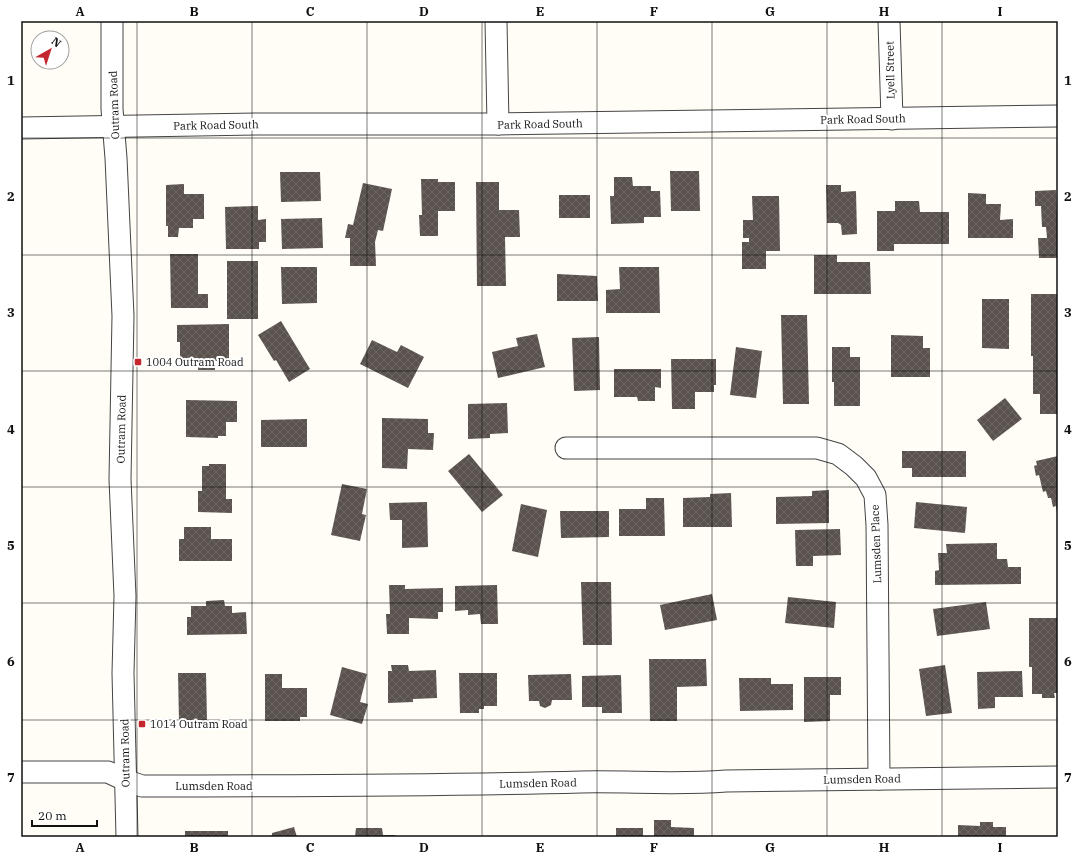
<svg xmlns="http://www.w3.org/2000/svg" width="1079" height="858" viewBox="0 0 1079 858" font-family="'IBM Plex Serif',serif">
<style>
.building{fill:url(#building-cross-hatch)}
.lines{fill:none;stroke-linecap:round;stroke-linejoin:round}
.minor-casing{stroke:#444;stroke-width:23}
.minor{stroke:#fff;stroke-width:21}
.grid{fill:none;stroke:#111;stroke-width:1;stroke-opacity:0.55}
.poi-dot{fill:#c4262e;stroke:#fff;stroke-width:1.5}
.labels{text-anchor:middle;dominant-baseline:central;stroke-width:4;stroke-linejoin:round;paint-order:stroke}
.street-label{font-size:11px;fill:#111;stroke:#fff}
.poi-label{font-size:11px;fill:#111;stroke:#fff;text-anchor:start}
.neatline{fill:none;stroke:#111;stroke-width:1.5}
.grid-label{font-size:13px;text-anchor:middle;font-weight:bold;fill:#111}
</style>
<defs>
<pattern id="building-cross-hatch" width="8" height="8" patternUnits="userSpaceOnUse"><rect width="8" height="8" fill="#5a524d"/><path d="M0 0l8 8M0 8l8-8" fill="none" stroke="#6d6662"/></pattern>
</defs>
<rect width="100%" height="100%" fill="#fffdf5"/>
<g class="building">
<polygon points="670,171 699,171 700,211 671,211"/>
<polygon points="280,172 320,172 321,201 281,202"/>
<polygon points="614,177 632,177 633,186 651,186 651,191 660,191 661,217 644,217 644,223 611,224 610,196 614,196"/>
<polygon points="421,179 438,179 438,182 455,182 455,211 438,211 438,236 420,236 419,215 422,215"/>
<polygon points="476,182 499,182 499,210 519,210 520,237 505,237 506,286 477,286"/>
<polygon points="363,183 392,189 383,231 378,230 375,242 376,266 350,266 350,238 345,238 348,224 353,225"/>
<polygon points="184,184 184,194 204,194 204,219 193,219 193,228 179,228 178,237 168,237 168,226 166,226 166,185"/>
<polygon points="826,185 841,185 841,192 856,191 857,234 842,235 841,225 838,223 827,223"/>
<polygon points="1056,190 1057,217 1058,217 1058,258 1039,258 1038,238 1047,238 1046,227 1042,227 1041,206 1035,206 1035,191"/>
<polygon points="968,193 986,194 986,204 1001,204 1000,220 1013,219 1013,238 968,238"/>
<rect x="559" y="195" width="31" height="23"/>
<polygon points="752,196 779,196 780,251 766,251 766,269 742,269 742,242 749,242 749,238 743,238 743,220 753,220"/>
<polygon points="895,201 919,201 920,212 949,212 949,244 894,244 894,251 877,251 877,211 895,211"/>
<polygon points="258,206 258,220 266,219 266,242 259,242 259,249 226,249 225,207"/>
<polygon points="322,218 323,248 282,249 281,219"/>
<polygon points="170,254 198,254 198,294 208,294 208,308 171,308"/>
<polygon points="814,255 837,255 837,262 870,262 871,294 814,294"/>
<rect x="227" y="261" width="31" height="58"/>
<polygon points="281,267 317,267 317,303 282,304"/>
<polygon points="619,267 659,267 660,313 606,313 606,290 620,289"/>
<polygon points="557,274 597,276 598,301 557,301"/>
<polygon points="1031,294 1058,294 1058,414 1040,414 1040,394 1033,394 1033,356 1031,356"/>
<polygon points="982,299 1009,299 1009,349 982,348"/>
<polygon points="781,315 807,315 809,404 783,404"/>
<polygon points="281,321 310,369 289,382 276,360 274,361 258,335"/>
<polygon points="229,324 229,361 215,361 215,370 198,370 198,366 180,367 180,342 177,342 177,325"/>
<polygon points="537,334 545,367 498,378 492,352 518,346 516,338"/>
<polygon points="891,335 923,336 923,348 930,348 930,377 891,377"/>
<polygon points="599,337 600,390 574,391 572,338"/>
<polygon points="372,340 397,352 401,345 424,357 408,388 360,364"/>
<polygon points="736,347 762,351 756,398 730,395"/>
<polygon points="832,347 850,347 850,357 860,357 860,406 834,406 834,382 832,382"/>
<polygon points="671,359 716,359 716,385 714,385 714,392 695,392 695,409 672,409"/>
<polygon points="614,369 661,369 661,388 655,387 655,401 638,401 637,397 614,397"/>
<polygon points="1005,398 1022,419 993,441 977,420"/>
<polygon points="186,400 237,401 237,422 226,422 226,436 218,436 218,438 186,437"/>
<polygon points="507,403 508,433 490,434 490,438 468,439 468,404"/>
<polygon points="382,418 428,419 428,433 434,433 433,450 408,449 407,469 382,468"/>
<polygon points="307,419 307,447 261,447 261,420"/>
<polygon points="902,451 966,451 966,477 912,477 912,468 902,468"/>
<polygon points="469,454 503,495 482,512 448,471"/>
<polygon points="1058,456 1058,512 1057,512 1056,506 1053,507 1051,498 1048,498 1046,491 1043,492 1039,475 1036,476 1034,466 1037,465 1036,461"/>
<polygon points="209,464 226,464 226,499 232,499 232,513 198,512 198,491 202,491 202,466 209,466"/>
<polygon points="342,484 367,489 362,514 366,515 360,541 331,535"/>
<polygon points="829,490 829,523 776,524 776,497 812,496 812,491"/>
<polygon points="731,493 732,527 683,527 683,498 710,497 710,494"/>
<polygon points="646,498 664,498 665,536 619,536 619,509 646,509"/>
<polygon points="427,502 428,547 402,548 402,520 390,520 389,503"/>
<polygon points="916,502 967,507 965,533 914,528"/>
<polygon points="521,504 547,510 538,557 512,551"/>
<polygon points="560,511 609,511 609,537 561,538"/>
<polygon points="184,527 211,527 211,539 232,539 232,561 179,561 179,539 184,539"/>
<polygon points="840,529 841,555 813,556 813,566 796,566 795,530"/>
<polygon points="997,543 997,559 1007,559 1008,567 1021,567 1021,584 935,585 935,571 939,570 938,553 947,553 946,544"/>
<polygon points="581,582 611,582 612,645 583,645"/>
<polygon points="389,585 405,585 405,589 443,588 443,612 438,612 438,619 409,618 409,634 387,634 386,614 390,614"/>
<polygon points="497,585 498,624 481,624 480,614 468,615 468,610 455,611 455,586"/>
<polygon points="712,594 717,620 665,630 660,605"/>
<polygon points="788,597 836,602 834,628 785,623"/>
<polygon points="224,600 225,606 232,606 232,613 246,612 247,634 187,635 187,617 191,617 191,606 206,606 206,601"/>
<polygon points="986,602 990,629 937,636 933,609"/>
<polygon points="1029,618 1058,618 1058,693 1054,693 1055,698 1042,698 1042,694 1032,694 1032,667 1029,667"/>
<polygon points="649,659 706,659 707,686 677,687 677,721 650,721"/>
<polygon points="391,665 408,665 409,671 436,670 437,698 413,699 413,702 388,703 388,671 392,671"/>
<polygon points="945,665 952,713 926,716 919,669"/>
<polygon points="342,667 367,674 360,702 368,704 362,724 330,715"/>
<polygon points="1022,671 1023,697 995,697 995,708 978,709 977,672"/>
<polygon points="178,673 206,673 207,721 179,722"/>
<polygon points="459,673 497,673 497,706 484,706 484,709 479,709 479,713 460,713"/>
<polygon points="265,674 282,674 282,688 307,688 307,717 300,717 300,721 265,721"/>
<polygon points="571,674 572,700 552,700 551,705 545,708 540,706 539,701 529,701 528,675"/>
<polygon points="621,675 622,713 602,713 602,707 582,707 582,676"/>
<polygon points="804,677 841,677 841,695 830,695 830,721 804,722"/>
<polygon points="739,678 771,678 771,684 793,684 793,710 740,711"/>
<polygon points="654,820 671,820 671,827 694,828 694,837 654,837"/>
<polygon points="980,822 993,822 993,827 1006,827 1006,837 958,837 958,825 980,826"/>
<polygon points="294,827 297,837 268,837 272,835 272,833"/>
<polygon points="356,828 382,828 383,835 395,835 395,837 355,837"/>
<rect x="616" y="828" width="27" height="9"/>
<rect x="185" y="831" width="43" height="6"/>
</g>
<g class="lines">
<defs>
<g id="minor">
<polyline points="112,21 112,109 116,158 123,316 120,479 125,596 123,673 127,837"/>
<polyline points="496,21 498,124"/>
<polyline points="889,21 892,119"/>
<polyline points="21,128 260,124 498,124 1058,116"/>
<polyline points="566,448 817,448 838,454 854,466 866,478 875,495 877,525 879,779"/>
<path d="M 21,772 L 108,772 L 125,780 L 142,786 C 289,786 435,786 581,782 C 629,781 678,785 726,781 L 1058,777"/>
</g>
</defs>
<use href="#minor" class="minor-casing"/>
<use href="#minor" class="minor"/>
</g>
<path class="grid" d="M 137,21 L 137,837M 252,21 L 252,837M 367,21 L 367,837M 482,21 L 482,837M 597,21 L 597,837M 712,21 L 712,837M 827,21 L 827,837M 942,21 L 942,837M 21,138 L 1058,138M 21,255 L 1058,255M 21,371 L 1058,371M 21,487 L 1058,487M 21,603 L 1058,603M 21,720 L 1058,720"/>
<g class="poi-dot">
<rect x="134" y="358" width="8" height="8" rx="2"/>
<rect x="138" y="720" width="8" height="8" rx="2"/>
</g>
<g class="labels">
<g class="street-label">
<text transform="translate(890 70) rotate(-91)">Lyell Street</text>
<text transform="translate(114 105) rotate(-92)">Outram Road</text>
<text transform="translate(863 119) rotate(-1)">Park Road South</text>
<text transform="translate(540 124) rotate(-1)">Park Road South</text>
<text transform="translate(216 125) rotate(-1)">Park Road South</text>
<text transform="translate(121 429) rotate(-89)">Outram Road</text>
<text transform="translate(876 544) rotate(-92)">Lumsden Place</text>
<text transform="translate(125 753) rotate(-91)">Outram Road</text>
<text transform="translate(862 779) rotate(-1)">Lumsden Road</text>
<text transform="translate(538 783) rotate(-1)">Lumsden Road</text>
<text x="214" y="786">Lumsden Road</text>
</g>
<g class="poi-label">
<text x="146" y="362">1004 Outram Road</text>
<text x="150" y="724">1014 Outram Road</text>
</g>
</g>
<rect width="1079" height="858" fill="none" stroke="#ffffff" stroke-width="44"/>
<g transform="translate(50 50) rotate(39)"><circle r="19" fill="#ffffff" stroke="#a0a0a0"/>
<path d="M0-3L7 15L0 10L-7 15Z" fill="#c4262e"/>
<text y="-6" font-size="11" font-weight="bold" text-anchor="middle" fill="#111111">N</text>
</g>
<path d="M32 820v6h65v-6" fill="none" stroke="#111111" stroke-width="2"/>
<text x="38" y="820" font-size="12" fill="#111111" stroke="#ffffff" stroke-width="3" paint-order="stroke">20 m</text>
<rect x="22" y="22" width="1035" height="814" class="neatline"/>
<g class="grid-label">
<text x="80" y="16">A</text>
<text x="194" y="16">B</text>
<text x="310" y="16">C</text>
<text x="424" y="16">D</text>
<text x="540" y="16">E</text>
<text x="654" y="16">F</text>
<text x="770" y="16">G</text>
<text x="884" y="16">H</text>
<text x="1000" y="16">I</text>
<text x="11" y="85">1</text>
<text x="1068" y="85">1</text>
<text x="11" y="201">2</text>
<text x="1068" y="201">2</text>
<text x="11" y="317">3</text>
<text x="1068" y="317">3</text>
<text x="11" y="434">4</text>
<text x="1068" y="434">4</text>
<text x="11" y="550">5</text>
<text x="1068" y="550">5</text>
<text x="11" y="666">6</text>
<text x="1068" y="666">6</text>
<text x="11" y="782">7</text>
<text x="1068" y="782">7</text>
<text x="80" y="852">A</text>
<text x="194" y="852">B</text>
<text x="310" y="852">C</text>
<text x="424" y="852">D</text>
<text x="540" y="852">E</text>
<text x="654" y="852">F</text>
<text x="770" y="852">G</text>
<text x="884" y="852">H</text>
<text x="1000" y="852">I</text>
</g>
</svg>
